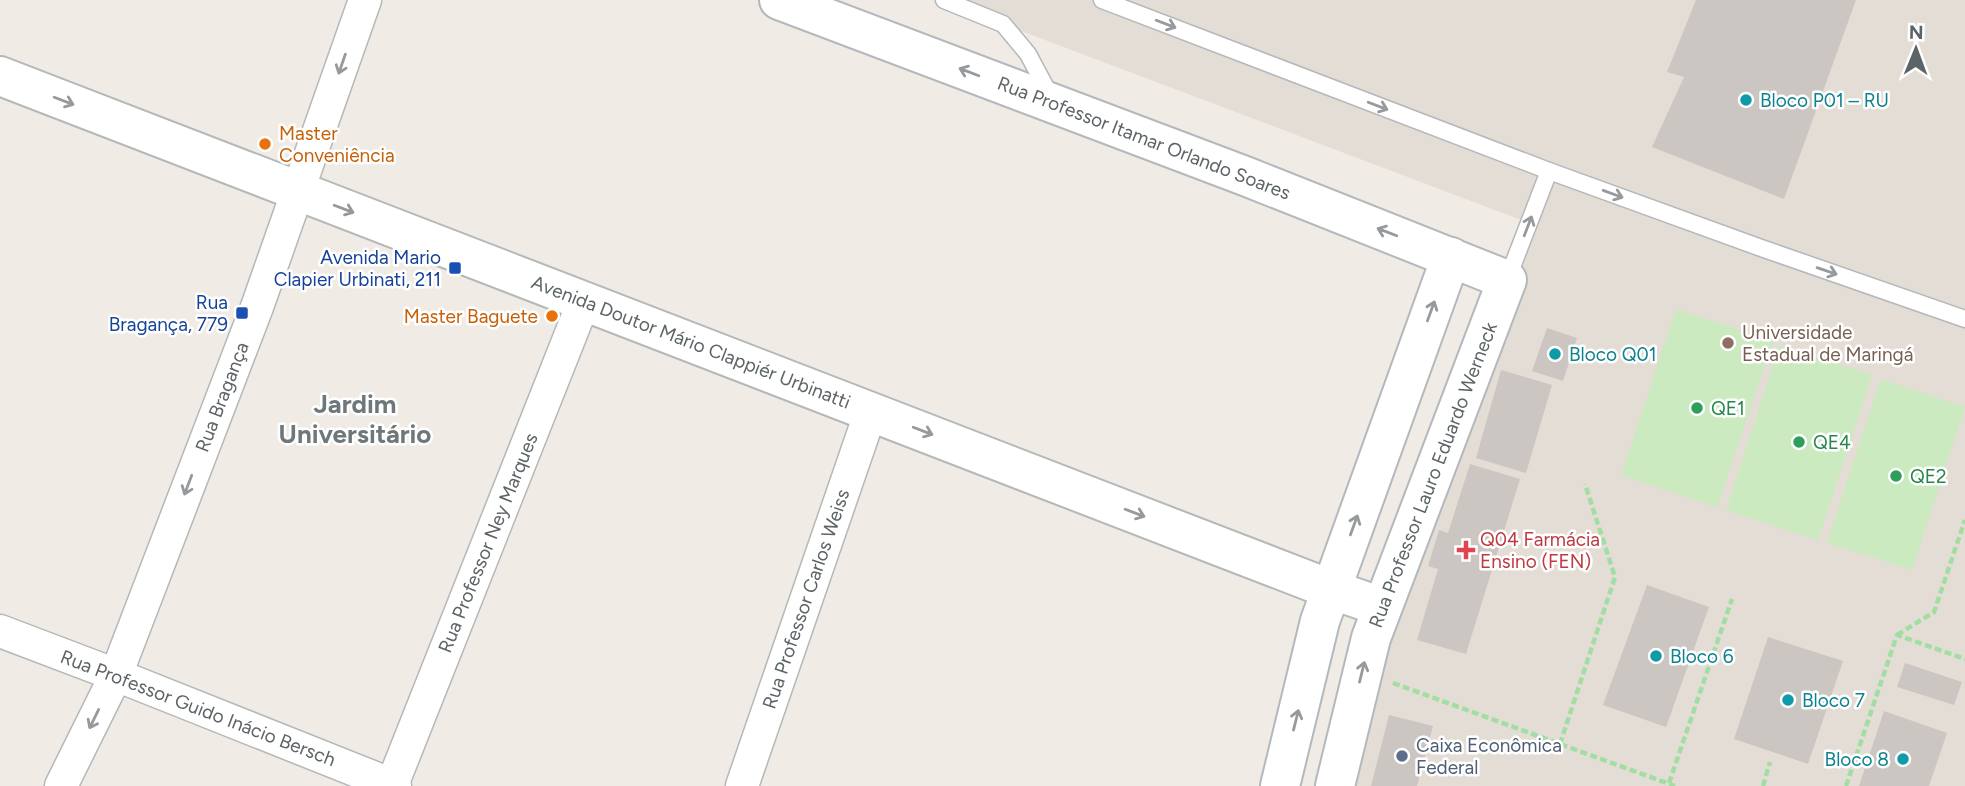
<svg xmlns="http://www.w3.org/2000/svg" width="1965" height="786" viewBox="0 0 1965 786" font-family="Figtree,sans-serif">
<style>
.education{fill:#e3ddd6}
.garden{fill:#cbeac0}
.building{fill:#ccc6c2}
.lines{fill:none;stroke-linecap:round;stroke-linejoin:round}
.service-casing{stroke:#b3b8bb;stroke-width:19}
.minor-casing{stroke:#b3b8bb;stroke-width:35}
.tertiary-casing{stroke:#b3b8bb;stroke-width:42}
.secondary-casing{stroke:#b2b8bc;stroke-width:42}
.path{stroke:#a2dea2;stroke-width:4.5;stroke-dasharray:7 3.5;stroke-linecap:butt}
.service{stroke:#fff;stroke-width:16}
.minor{stroke:#fff;stroke-width:32}
.tertiary{stroke:#fff;stroke-width:38}
.secondary{stroke:#fff;stroke-width:38}
.oneway{stroke:#969a9c}
.culture-dot{fill:#0f9aa8;stroke:#fff;stroke-width:2.5}
.food-dot{fill:#e8710a;stroke:#fff;stroke-width:2.5}
.transit-dot{fill:#1a4fb4;stroke:#fff;stroke-width:2.5}
.education-dot{fill:#8d6e63;stroke:#fff;stroke-width:2.5}
.leisure-dot{fill:#2e9e5b;stroke:#fff;stroke-width:2.5}
.health-dot{fill:#e0444e;stroke:#fff;stroke-width:2.5}
.service-dot{fill:#5c6f8a;stroke:#fff;stroke-width:2.5}
.labels{text-anchor:middle;dominant-baseline:central;stroke-width:5;stroke-linejoin:round;paint-order:stroke}
.culture-label{font-size:19px;fill:#0d838f;stroke:#fff;text-anchor:start}
.food-label{font-size:19px;fill:#c56008;stroke:#fff;text-anchor:start}
.street-label{font-size:19px;fill:#5d6467;stroke:#fff}
.transit-label{font-size:19px;fill:#164399;stroke:#fff;text-anchor:end}
.education-label{font-size:19px;fill:#785e54;stroke:#fff;text-anchor:start}
.leisure-label{font-size:19px;fill:#27864d;stroke:#fff;text-anchor:start}
.health-label{font-size:19px;fill:#be3a42;stroke:#fff;text-anchor:start}
.service-label{font-size:19px;fill:#4e5e75;stroke:#fff;text-anchor:start}
.district-label{font-size:26px;font-weight:bold;fill:#6e777a;stroke:#fff}
</style>
<rect width="100%" height="100%" fill="#f1ebe6"/>
<polygon class="education" points="934,0 1965,0 1965,786 1342,786 1468,401 1537,226 1003,24"/>
<g class="garden">
<polygon points="1676,309 1773,341 1717,507 1621,475"/>
<polygon points="1780,345 1872,375 1818,540 1726,510"/>
<polygon points="1881,379 1965,407 1912,570 1827,543"/>
</g>
<g class="building">
<polygon points="1696,0 1856,0 1784,199 1652,147 1684,77 1667,72"/>
<polygon points="1547,328 1577,338 1563,381 1532,371"/>
<polygon points="1501,370 1552,385 1526,473 1476,458"/>
<polygon points="1470,464 1520,479 1466,654 1417,640 1438,569 1428,566 1439,530 1448,533"/>
<polygon points="1647,585 1709,607 1666,727 1603,705"/>
<polygon points="1768,637 1843,661 1808,764 1734,739"/>
<polygon points="1905,663 1962,682 1954,705 1897,687"/>
<polygon points="1884,711 1947,733 1929,786 1859,786"/>
<polygon points="1389,715 1433,726 1417,786 1371,786"/>
</g>
<g class="lines">
<defs>
<g id="service">
<polyline points="944,0 1003,24 1028,54 1051,97"/>
<polyline points="1102,0 1549,171 1764,249 1965,319"/>
<polyline points="1507,280 1549,171"/>
</g>
<g id="minor">
<polyline points="0,631 116,675 395,786"/>
<polyline points="392,785 584,301"/>
<polyline points="61,786 116,675 257,307 365,0"/>
<polyline points="742,786 871,411"/>
</g>
<polyline id="tertiary" points="0,76 1330,589 1382,607"/>
<g id="secondary">
<polyline points="779,0 1245,176 1507,280 1371,638 1335,786"/>
<polyline points="1280,786 1320,621 1451,257"/>
</g>
</defs>
<use href="#service" class="service-casing"/>
<use href="#minor" class="minor-casing"/>
<use href="#tertiary" class="tertiary-casing"/>
<use href="#secondary" class="secondary-casing"/>
<g class="path">
<polyline points="1897,635 1934,612 1965,520"/>
<polyline points="1393,683 1675,786"/>
<polyline points="1560,744 1615,577 1585,484"/>
<polyline points="1669,783 1732,599"/>
<polyline points="1763,786 1770,762"/>
<polyline points="1846,786 1897,635 1965,659"/>
</g>
<use href="#service" class="service"/>
<use href="#minor" class="minor"/>
<use href="#tertiary" class="tertiary"/>
<use href="#secondary" class="secondary"/>
</g>
<defs><path id="oneway-shaft" d="M-6 0H5M1.5-3L5.5 0L1.5 3" fill="none" stroke-width="1.6" stroke-linecap="round" stroke-linejoin="round" transform="scale(1.75)"/></defs>
<g class="oneway">
<use href="#oneway-shaft" transform="translate(1166 24) rotate(21)"/>
<use href="#oneway-shaft" transform="translate(342 64) rotate(109)"/>
<use href="#oneway-shaft" transform="translate(969 72) rotate(-159)"/>
<use href="#oneway-shaft" transform="translate(64 101) rotate(21)"/>
<use href="#oneway-shaft" transform="translate(1378 106) rotate(21)"/>
<use href="#oneway-shaft" transform="translate(1613 194) rotate(20)"/>
<use href="#oneway-shaft" transform="translate(344 209) rotate(21)"/>
<use href="#oneway-shaft" transform="translate(1528 226) rotate(-69)"/>
<use href="#oneway-shaft" transform="translate(1387 232) rotate(-159)"/>
<use href="#oneway-shaft" transform="translate(1827 271) rotate(19)"/>
<use href="#oneway-shaft" transform="translate(1431 311) rotate(-70)"/>
<use href="#oneway-shaft" transform="translate(923 431) rotate(21)"/>
<use href="#oneway-shaft" transform="translate(188 485) rotate(111)"/>
<use href="#oneway-shaft" transform="translate(1135 513) rotate(21)"/>
<use href="#oneway-shaft" transform="translate(1354 525) rotate(-70)"/>
<use href="#oneway-shaft" transform="translate(1362 672) rotate(-76)"/>
<use href="#oneway-shaft" transform="translate(94 719) rotate(116)"/>
<use href="#oneway-shaft" transform="translate(1296 720) rotate(-76)"/>
</g>
<g class="culture-dot">
<circle cx="1746" cy="100" r="7"/>
<circle cx="1555" cy="354" r="7"/>
<circle cx="1656" cy="656" r="7"/>
<circle cx="1788" cy="700" r="7"/>
<circle cx="1903" cy="759" r="7"/>
</g>
<g class="food-dot">
<circle cx="265" cy="144" r="7"/>
<circle cx="552" cy="316" r="7"/>
</g>
<g class="transit-dot">
<rect x="448" y="261" width="14" height="14" rx="3.5"/>
<rect x="235" y="306" width="14" height="14" rx="3.5"/>
</g>
<circle class="education-dot" cx="1728" cy="343" r="7"/>
<g class="leisure-dot">
<circle cx="1697" cy="408" r="7"/>
<circle cx="1799" cy="442" r="7"/>
<circle cx="1896" cy="476" r="7"/>
</g>
<path class="health-dot" d="M1462.5 539.5h7v7h7v7h-7v7h-7v-7h-7v-7h7z"/>
<circle class="service-dot" cx="1402" cy="756" r="7"/>
<g class="labels">
<g class="culture-label">
<text x="1760" y="100">Bloco P01 – RU</text>
<text x="1569" y="354">Bloco Q01</text>
<text x="1670" y="656">Bloco 6</text>
<text x="1802" y="700">Bloco 7</text>
<text x="1889" y="759" text-anchor="end">Bloco 8</text>
</g>
<g class="food-label">
<text x="279" y="133">Master<tspan x="279" dy="22">Conveniência</tspan></text>
<text x="538" y="316" text-anchor="end">Master Baguete</text>
</g>
<g class="street-label">
<text transform="translate(1144 138) rotate(21)">Rua Professor Itamar Orlando Soares</text>
<text transform="translate(691 342) rotate(21)">Avenida Doutor Mário Clappiér Urbinatti</text>
<text transform="translate(222 397) rotate(-69)">Rua Bragança</text>
<text transform="translate(1433 475) rotate(-69)">Rua Professor Lauro Eduardo Werneck</text>
<text transform="translate(488 543) rotate(-68)">Rua Professor Ney Marques</text>
<text transform="translate(806 599) rotate(-71)">Rua Professor Carlos Weiss</text>
<text transform="translate(198 708) rotate(21)">Rua Professor Guido Inácio Bersch</text>
</g>
<g class="transit-label">
<text x="441" y="257">Avenida Mario<tspan x="441" dy="22">Clapier Urbinati, 211</tspan></text>
<text x="228" y="302">Rua<tspan x="228" dy="22">Bragança, 779</tspan></text>
</g>
<g class="education-label">
<text x="1742" y="332">Universidade<tspan x="1742" dy="22">Estadual de Maringá</tspan></text>
</g>
<g class="leisure-label">
<text x="1711" y="408">QE1</text>
<text x="1813" y="442">QE4</text>
<text x="1910" y="476">QE2</text>
</g>
<g class="health-label">
<text x="1480" y="539">Q04 Farmácia<tspan x="1480" dy="22">Ensino (FEN)</tspan></text>
</g>
<g class="service-label">
<text x="1416" y="745">Caixa Econômica<tspan x="1416" dy="22">Federal</tspan></text>
</g>
<g class="district-label">
<text x="355" y="404">Jardim<tspan x="355" dy="30">Universitário</tspan></text>
</g>
</g>
<g transform="translate(1916 49) rotate(1)" stroke="#ffffff" stroke-width="5" paint-order="stroke">
<path d="M0-5L12 26L0 18L-12 26Z" fill="#5d6467"/>
<text y="-10" font-size="19" font-weight="bold" text-anchor="middle" fill="#5d6467">N</text>
</g>
</svg>
